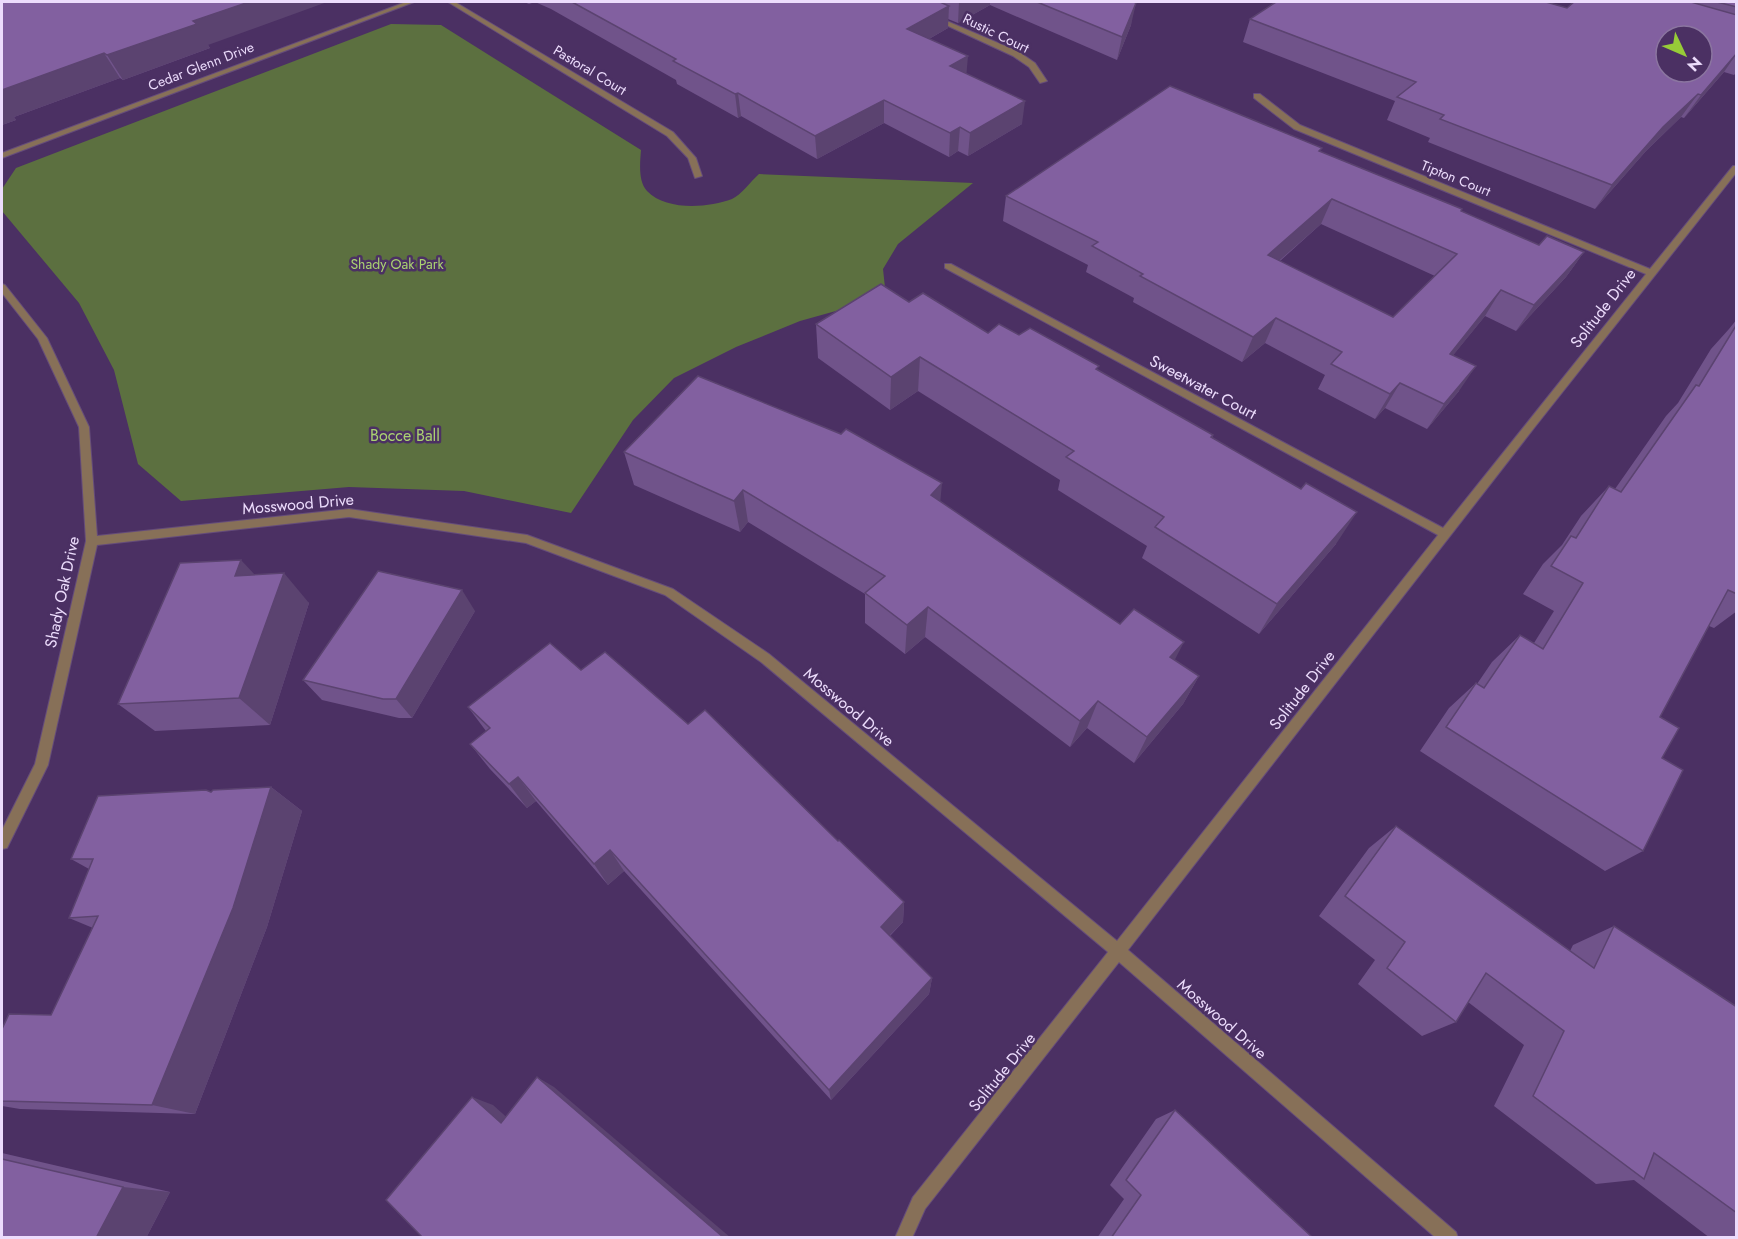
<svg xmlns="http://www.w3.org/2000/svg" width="1738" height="1239" viewBox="0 0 1738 1239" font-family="Jost,sans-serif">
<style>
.green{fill:#5c7040}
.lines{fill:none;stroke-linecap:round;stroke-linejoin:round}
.street-casing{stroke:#654c7b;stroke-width:2}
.street{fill:#877058;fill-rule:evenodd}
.wall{fill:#70538a;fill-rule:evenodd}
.shaded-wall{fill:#5b4370}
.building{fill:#8260a0;stroke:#5b4370;stroke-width:1.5;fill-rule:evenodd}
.labels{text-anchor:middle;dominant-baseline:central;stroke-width:5;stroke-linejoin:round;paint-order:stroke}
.far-street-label{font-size:14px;fill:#ecdcfc;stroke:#4b3063}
.far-park-label{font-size:14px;fill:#aad271;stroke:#4b3063}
.street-label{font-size:16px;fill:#ecdcfc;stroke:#4b3063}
.park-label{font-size:16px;fill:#aad271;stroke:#4b3063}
</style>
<rect width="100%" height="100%" fill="#4b3063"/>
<path class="green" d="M 391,24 L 441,25 L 641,150 C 640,163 638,181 647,191 C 666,211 708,208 732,199 C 741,195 751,181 759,174 L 973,183 L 898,244 L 883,269 L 886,297 L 800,321 L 736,347 L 674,378 L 633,420 L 571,513 L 464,491 L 349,487 L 181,501 L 138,464 L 114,370 L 79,303 L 2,211 L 2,189 L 16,168 Z"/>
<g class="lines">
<defs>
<g id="street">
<polygon points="406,2 414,2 2,158 2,153"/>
<polygon points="448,2 455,2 673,132 696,158 702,176 695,178 688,158 667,136"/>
<polygon points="931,16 935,16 1019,52 1035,63 1047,81 1040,83 1029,67 1013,56 931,18"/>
<polygon points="1254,94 1260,94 1300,125 1650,269 1733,166 1736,166 1736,173 1534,428 1128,950 1456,1232 1458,1238 1436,1238 1119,962 925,1209 912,1238 895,1238 913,1197 1108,952 761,662 665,595 526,543 349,517 97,545 48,765 7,848 2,849 2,830 35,764 86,541 79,427 38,339 2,293 2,284 5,285 47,338 89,427 97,536 349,509 527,535 673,589 769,654 1117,941 1438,535 945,268 945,264 951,264 1443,528 1646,274 1294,129 1254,98"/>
</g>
</defs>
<use href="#street" class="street-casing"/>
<use href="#street" class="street"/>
</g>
<g class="wall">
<polygon points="2,2 208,45 210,48 123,80 120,78 14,117 16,120 2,125"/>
<polygon points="524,2 1133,2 1131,25 1117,60 990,5 958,23 948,19 948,28 929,39 1022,124 968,156 958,151 949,157 884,123 817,159 741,116 738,118 677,84 676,80 551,9 535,2 529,4"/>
<polygon points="1574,2 1737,2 1737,72 1734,75 1724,72 1684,118 1681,117 1646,151 1595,209 1428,142 1430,138 1387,120 1395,101 1243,42 1250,19 1567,8"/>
<path d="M 1321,152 L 1539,245 L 1584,252 L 1566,277 L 1516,331 L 1485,316 L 1453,355 L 1459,391 L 1427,429 L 1385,408 L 1375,419 L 1318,389 L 1325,375 L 1265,343 L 1242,362 L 1133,302 L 1134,298 L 1086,272 L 1088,265 L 1003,221 L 1006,196 ZM 1321,224 L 1435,276 L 1393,317 L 1280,261 Z"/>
<polygon points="909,302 988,333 1019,335 1098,370 1213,435 1212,438 1336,544 1259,634 1142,558 1147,546 1058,490 1060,480 918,391 890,410 818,358 816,324"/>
<polygon points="1737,319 1737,611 1714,628 1709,626 1660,717 1662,758 1643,851 1605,871 1420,751 1449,708 1476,683 1477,684 1492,662 1520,635 1534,643 1554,611 1523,594 1543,564 1562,545 1581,516 1609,486 1615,489 1666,416 1678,403 1711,349 1729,329"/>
<polygon points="624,452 940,501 1120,624 1199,676 1183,704 1134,763 1087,728 1070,747 925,637 905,654 865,623 865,594 748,522 740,532 634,485"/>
<polygon points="254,574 309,603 270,725 155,731 118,704"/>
<polygon points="475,611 412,718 399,718 322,700 303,680"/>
<polygon points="581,670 688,724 838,841 904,902 903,922 890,936 932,978 929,994 831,1100 624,871 608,885 536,801 527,808 490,769 470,744 486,731 468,707"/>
<polygon points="271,787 302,811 267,927 195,1114 20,1109 2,1106 2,1029 51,1015 93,928 69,918 89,869 71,859 211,792"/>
<polygon points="1396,826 1570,951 1573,945 1614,926 1737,1007 1737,1238 1710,1238 1634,1180 1596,1184 1494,1106 1524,1045 1468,1002 1456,1022 1422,1036 1358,984 1375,960 1319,916 1369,848"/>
<polygon points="1175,1110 1313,1238 1097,1238 1124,1199 1110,1185 1156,1119"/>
<polygon points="2,1153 170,1192 146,1238 2,1238"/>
</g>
<g class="shaded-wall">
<polygon points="249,2 327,2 208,45 210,48 123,80 107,55 193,21"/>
<polygon points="959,2 990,2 990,5 958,23"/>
<polygon points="1136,3 1131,25 1117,60 1122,37"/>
<polygon points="949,6 948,28 906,52 907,29"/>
<polygon points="104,53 120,78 14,117 16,120 2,125 2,90"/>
<polygon points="1737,53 1724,72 1684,118 1701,95"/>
<polygon points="968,56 966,79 950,66"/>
<polygon points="738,93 741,116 738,118 735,94"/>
<polygon points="1698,94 1681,117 1646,151 1595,209 1612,185 1663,127"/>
<polygon points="884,100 884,123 817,159 815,136"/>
<polygon points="1025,101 1022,124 968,156 970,133"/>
<polygon points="960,127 958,151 949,157 950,133"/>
<polygon points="1332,199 1321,224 1257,280 1268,255"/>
<polygon points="1584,252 1566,277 1516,331 1534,305"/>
<polygon points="1501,290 1485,316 1434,379 1450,354"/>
<polygon points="1276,318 1265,343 1242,362 1253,337"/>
<polygon points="920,357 918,391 890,410 891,377"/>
<polygon points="1476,366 1459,391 1427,429 1444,404"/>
<polygon points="1400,383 1385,408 1375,419 1390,394"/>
<polygon points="942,483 939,515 931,495"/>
<polygon points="743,490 748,522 740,532 734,501"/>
<polygon points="1357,512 1336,544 1259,634 1277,604"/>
<polygon points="241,560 269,590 235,576"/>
<polygon points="284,573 309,603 270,725 239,698"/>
<polygon points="462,590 475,611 412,718 396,699"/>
<polygon points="928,607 925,637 905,654 907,625"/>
<polygon points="1184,642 1169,671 1170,657"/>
<polygon points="1199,676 1183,704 1134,763 1147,737"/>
<polygon points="1098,701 1087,728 1070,747 1080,721"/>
<polygon points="518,777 536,801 527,808 509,784"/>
<polygon points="271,787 302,811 267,927 195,1114 152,1105"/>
<polygon points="610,850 624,871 608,885 594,864"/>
<polygon points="904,902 903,922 880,945 881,927"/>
<polygon points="932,978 929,994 831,1100 829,1090"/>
<polygon points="537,1077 554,1087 731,1238 724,1238"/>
<polygon points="472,1097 493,1105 521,1130 501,1123"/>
<polygon points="123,1187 170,1192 146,1238 96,1238"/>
</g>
<g class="building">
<polygon points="2,2 249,2 193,21 197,24 107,55 104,53 2,90"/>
<polygon points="572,2 940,2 949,6 907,29 968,56 950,66 1025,101 970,133 960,127 950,133 884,100 815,136 738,93 735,94 673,61 676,59"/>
<polygon points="1037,2 1133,2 1136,3 1122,37"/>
<path d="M 1276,2 L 1546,2 L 1567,8 L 1574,2 L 1691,2 L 1737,15 L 1737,53 L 1701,95 L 1698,94 L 1663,127 L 1612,185 L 1440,119 L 1444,115 L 1397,97 L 1416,82 L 1250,19 ZM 1666,36 L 1702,36 L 1702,72 L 1666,72 Z"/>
<polygon points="1717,2 1737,2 1737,7"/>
<path d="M 1170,86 L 1322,148 L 1319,151 L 1462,209 L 1461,211 L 1539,245 L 1547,236 L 1584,252 L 1534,305 L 1501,290 L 1450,354 L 1476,366 L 1444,404 L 1400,383 L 1390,394 L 1331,364 L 1342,352 L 1276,318 L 1253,337 L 1140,276 L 1143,274 L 1092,246 L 1098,242 L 1006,196 ZM 1332,199 L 1457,254 L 1393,317 L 1268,255 Z"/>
<polygon points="881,284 909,302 923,293 988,333 999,324 1019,335 1030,328 1099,366 1096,369 1213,435 1211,437 1301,489 1306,483 1357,512 1277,604 1155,527 1164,517 1066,457 1074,451 920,357 891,377 816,324"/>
<polygon points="1737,324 1737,594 1728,590 1660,717 1679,728 1662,758 1683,770 1643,851 1446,727 1476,683 1484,688 1520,635 1543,649 1583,583 1551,566 1571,536 1576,538 1609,486 1621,492 1696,385 1699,386"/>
<polygon points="698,376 841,434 846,429 942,483 931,495 1120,624 1134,609 1184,642 1170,657 1199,676 1147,737 1098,701 1080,721 928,607 907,625 865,593 885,576 743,490 734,501 624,452"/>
<polygon points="241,560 235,576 284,573 239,698 118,704 180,563"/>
<polygon points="378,571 462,590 396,699 383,699 303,680"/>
<polygon points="550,643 581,670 605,652 688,724 705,710 838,841 839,840 904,902 881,927 932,978 829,1090 610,850 594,864 518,777 509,784 470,744 490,728 468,707"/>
<polygon points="271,787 233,908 152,1105 2,1101 2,1029 9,1014 51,1015 98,916 69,918 93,859 71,859 98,796 206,790 211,792 213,790"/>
<polygon points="1396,826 1594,968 1614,926 1737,1007 1737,1213 1654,1153 1644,1179 1533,1096 1564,1031 1486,973 1456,1022 1387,968 1405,942 1345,896"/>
<polygon points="537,1077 724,1238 423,1238 386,1200 472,1097 501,1123"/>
<polygon points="1175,1110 1313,1238 1111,1238 1141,1195 1126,1180"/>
<polygon points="2,1159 123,1187 96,1238 2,1238"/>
</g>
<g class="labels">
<g class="far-street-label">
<text transform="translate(996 33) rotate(26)">Rustic Court</text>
<text transform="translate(201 66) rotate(-21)">Cedar Glenn Drive</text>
<text transform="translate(590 70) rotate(31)">Pastoral Court</text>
<text transform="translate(1456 178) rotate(22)">Tipton Court</text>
</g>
<g class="far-park-label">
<text x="397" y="264">Shady Oak Park</text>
</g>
<g class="street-label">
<text transform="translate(1603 308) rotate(-52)">Solitude Drive</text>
<text transform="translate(1203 387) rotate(28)">Sweetwater Court</text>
<text transform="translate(298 504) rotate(-5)">Mosswood Drive</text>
<text transform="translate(62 592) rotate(-78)">Shady Oak Drive</text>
<text transform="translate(1302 690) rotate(-52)">Solitude Drive</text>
<text transform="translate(849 707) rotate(40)">Mosswood Drive</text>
<text transform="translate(1222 1019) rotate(41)">Mosswood Drive</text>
<text transform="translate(1002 1072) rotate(-51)">Solitude Drive</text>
</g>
<g class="park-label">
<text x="405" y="435">Bocce Ball</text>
</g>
</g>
<rect width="1738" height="1239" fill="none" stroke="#ecdcfc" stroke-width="6"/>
<g transform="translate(1684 54) rotate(134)"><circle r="28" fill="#4b3063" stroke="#8b75a0" stroke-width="1.5"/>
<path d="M0-4.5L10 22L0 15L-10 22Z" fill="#97cc38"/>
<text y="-9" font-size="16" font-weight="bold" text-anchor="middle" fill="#ecdcfc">N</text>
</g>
</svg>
